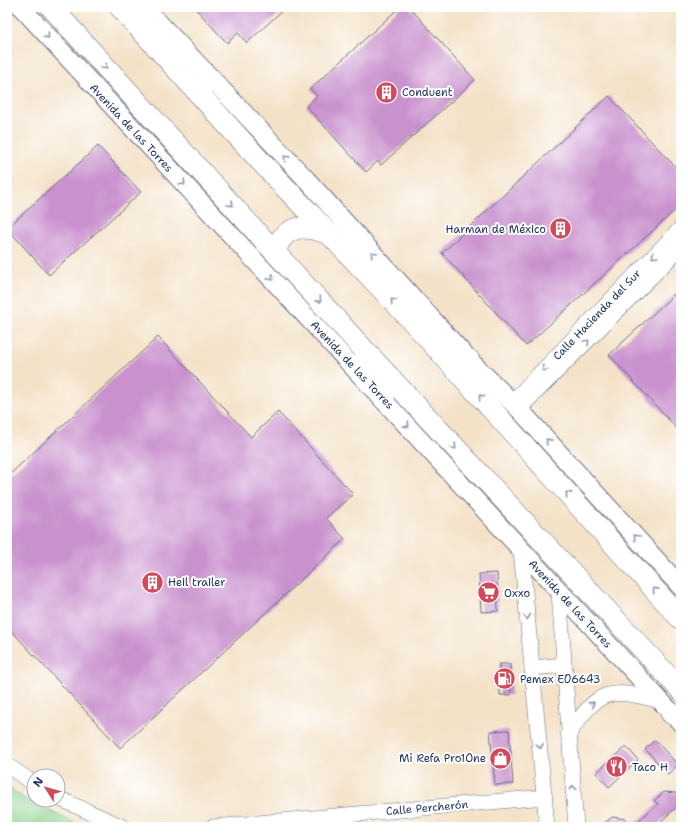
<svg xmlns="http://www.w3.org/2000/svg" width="688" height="834" viewBox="0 0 688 834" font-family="'Shantell Sans',sans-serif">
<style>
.park{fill:url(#park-crowns);stroke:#548175}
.building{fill:#c991ce}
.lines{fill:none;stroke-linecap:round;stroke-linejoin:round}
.minor-casing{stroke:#676e83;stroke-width:16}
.major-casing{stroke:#676e83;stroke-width:20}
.highway-casing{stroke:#676e83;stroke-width:22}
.minor{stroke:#fff;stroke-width:15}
.major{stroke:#fff;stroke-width:18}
.highway{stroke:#fff;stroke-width:21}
.oneway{stroke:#8d97ae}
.labels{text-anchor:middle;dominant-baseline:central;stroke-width:4;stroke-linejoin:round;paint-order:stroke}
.poi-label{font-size:11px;fill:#1b2f5e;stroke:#fff;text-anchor:start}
.street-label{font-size:11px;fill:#1b2f5e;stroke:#fff}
</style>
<defs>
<pattern id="park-crowns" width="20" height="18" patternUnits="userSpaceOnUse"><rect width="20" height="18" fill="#8ed38c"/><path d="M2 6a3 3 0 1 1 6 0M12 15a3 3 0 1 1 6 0" fill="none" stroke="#7ab57b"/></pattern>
</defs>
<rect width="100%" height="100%" fill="#fff"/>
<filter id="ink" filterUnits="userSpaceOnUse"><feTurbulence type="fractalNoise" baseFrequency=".025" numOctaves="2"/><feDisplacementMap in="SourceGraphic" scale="8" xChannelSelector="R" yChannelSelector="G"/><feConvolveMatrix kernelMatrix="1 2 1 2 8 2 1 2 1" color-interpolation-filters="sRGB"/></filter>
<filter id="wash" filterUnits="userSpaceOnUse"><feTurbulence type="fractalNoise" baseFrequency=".012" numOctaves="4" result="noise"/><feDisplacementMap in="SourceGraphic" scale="16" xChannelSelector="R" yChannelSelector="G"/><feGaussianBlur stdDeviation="0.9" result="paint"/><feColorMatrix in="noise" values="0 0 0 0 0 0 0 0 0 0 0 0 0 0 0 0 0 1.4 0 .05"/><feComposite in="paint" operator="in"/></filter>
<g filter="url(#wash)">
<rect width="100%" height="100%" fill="#f4e2c8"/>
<polygon class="park" points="7,786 25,799 83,827 7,827"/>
<g id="blocks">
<g class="building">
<polygon points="194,7 286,7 247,43 238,33 227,43"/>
<polygon points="400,7 409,7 475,80 381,165 378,161 366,172 306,106 317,96 310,89"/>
<polygon points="609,96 681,173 681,205 526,346 442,253"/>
<polygon points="98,146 141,192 49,275 7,228"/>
<polygon points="681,288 681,433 609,355"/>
<polygon points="158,337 251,437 278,412 353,494 326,518 345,539 120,748 7,626 7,477"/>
<polygon points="497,573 498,611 481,612 479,574"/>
<polygon points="499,664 510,664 511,695 500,695"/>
<polygon points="509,730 513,784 495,785 490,731"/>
<polygon points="655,740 678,765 668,774 645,749"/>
<polygon points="626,746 638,760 609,787 596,773"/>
<polygon points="664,792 676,793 681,799 681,803 655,827 600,827 612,817 626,819 632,826 658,804 654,801"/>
</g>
</g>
</g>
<g filter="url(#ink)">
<use href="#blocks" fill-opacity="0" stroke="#676e83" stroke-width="1"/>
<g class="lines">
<defs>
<g id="minor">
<polyline points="512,402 681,228"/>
<polyline points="519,409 681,247"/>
<polyline points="521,550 547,827"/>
<polyline points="559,592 576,827"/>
<polyline points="532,668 564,665"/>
<path d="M 568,735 C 599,689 608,687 660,701"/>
<polyline points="7,765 34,784"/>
<polyline points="58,798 123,827"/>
<polyline points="213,827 545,797"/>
</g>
<g id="major">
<polyline points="21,7 681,723"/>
<polyline points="144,7 306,179 469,360 519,409 681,587"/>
</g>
<g id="highway">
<polyline points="51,7 356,341 681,690"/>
<polyline points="120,7 262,163 412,321 681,619"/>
<polyline points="198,92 211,79"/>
<path d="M 275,251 C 286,222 307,225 331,235"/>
<polyline points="440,340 469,360"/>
<polyline points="365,359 384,399"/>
<polyline points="671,713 681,719"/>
</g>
</defs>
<use href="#minor" class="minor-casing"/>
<use href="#major" class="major-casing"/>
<use href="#highway" class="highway-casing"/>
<use href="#minor" class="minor"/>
<use href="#major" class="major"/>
<use href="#highway" class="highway"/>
</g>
<defs><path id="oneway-chevron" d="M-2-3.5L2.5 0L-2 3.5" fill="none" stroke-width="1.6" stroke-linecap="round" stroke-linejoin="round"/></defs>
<g class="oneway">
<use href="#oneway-chevron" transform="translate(47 36) rotate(48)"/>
<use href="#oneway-chevron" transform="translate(105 67) rotate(47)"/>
<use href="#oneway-chevron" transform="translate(286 158) rotate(-133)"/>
<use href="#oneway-chevron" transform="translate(183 183) rotate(47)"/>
<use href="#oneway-chevron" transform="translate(231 204) rotate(47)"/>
<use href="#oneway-chevron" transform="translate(373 254) rotate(-133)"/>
<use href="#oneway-chevron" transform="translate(654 256) rotate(134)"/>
<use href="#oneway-chevron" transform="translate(271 278) rotate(47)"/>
<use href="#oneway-chevron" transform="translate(319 300) rotate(48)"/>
<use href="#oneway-chevron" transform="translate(393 301) rotate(-133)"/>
<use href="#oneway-chevron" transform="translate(587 342) rotate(-45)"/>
<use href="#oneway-chevron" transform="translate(544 369) rotate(134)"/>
<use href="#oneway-chevron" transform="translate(481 397) rotate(-132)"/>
<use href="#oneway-chevron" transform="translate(407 425) rotate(48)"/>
<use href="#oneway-chevron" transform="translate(548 441) rotate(-132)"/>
<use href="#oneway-chevron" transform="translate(454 447) rotate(47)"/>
<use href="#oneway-chevron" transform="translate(568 494) rotate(-132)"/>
<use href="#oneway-chevron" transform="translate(636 537) rotate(-133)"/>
<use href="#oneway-chevron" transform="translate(655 590) rotate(-132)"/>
<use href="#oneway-chevron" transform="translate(527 617) rotate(85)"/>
<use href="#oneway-chevron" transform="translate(592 704) rotate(-41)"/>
<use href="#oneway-chevron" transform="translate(540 746) rotate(84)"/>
<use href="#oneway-chevron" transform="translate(573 788) rotate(-95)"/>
</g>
</g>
<defs>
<symbol id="building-disc" viewBox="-11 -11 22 22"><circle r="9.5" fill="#d1495b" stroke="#fff"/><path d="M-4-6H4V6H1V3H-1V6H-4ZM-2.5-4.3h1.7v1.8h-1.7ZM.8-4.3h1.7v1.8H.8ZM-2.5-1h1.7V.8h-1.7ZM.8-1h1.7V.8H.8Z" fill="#fff"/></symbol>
<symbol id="supermarket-disc" viewBox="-11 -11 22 22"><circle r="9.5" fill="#d1495b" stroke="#fff"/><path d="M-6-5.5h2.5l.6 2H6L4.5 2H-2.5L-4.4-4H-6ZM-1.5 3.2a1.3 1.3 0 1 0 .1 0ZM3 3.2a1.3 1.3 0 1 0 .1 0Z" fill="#fff"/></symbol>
<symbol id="fuel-disc" viewBox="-11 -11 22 22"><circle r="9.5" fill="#d1495b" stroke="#fff"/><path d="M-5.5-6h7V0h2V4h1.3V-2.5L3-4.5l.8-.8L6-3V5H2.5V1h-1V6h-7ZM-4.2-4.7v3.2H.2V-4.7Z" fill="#fff"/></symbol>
<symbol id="shop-disc" viewBox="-11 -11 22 22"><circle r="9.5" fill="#d1495b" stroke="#fff"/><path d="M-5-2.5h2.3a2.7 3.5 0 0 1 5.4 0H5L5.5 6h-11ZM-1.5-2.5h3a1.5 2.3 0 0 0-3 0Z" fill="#fff"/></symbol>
<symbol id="restaurant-disc" viewBox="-11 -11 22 22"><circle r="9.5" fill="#d1495b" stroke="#fff"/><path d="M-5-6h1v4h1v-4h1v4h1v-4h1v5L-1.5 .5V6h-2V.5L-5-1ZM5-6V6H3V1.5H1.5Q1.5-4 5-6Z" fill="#fff"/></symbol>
</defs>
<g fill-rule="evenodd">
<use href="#building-disc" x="374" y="80" width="25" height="25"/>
<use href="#building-disc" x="548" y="216" width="25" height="25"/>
<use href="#building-disc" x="140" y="570" width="25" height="25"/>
<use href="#supermarket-disc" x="476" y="580" width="25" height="25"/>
<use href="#fuel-disc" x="492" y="666" width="25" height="25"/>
<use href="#shop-disc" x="488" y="746" width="25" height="25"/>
<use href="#restaurant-disc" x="604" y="754" width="25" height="25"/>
</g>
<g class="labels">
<g class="poi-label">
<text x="402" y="92">Conduent</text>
<text x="546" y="229" text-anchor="end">Harman de México</text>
<text x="168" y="582">Heil trailer</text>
<text x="504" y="593">Oxxo</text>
<text x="520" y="679">Pemex E06643</text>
<text x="486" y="758" text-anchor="end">Mi Refa Pro1One</text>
<text x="632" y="767">Taco H</text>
</g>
<g class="street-label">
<text transform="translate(131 128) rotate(47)">Avenida de las Torres</text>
<text transform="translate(597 315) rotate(-46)">Calle Hacienda del Sur</text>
<text transform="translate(352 365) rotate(47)">Avenida de las Torres</text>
<text transform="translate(570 604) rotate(47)">Avenida de las Torres</text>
<text transform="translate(427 808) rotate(-5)">Calle Percherón</text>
</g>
</g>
<rect width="688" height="834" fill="none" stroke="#fff" stroke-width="24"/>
<g transform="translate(46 788) rotate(307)"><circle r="19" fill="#ffffff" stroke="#a4acbf"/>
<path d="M0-3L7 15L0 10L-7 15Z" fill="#d1495b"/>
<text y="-6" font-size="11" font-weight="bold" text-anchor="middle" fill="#1b2f5e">N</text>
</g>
</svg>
